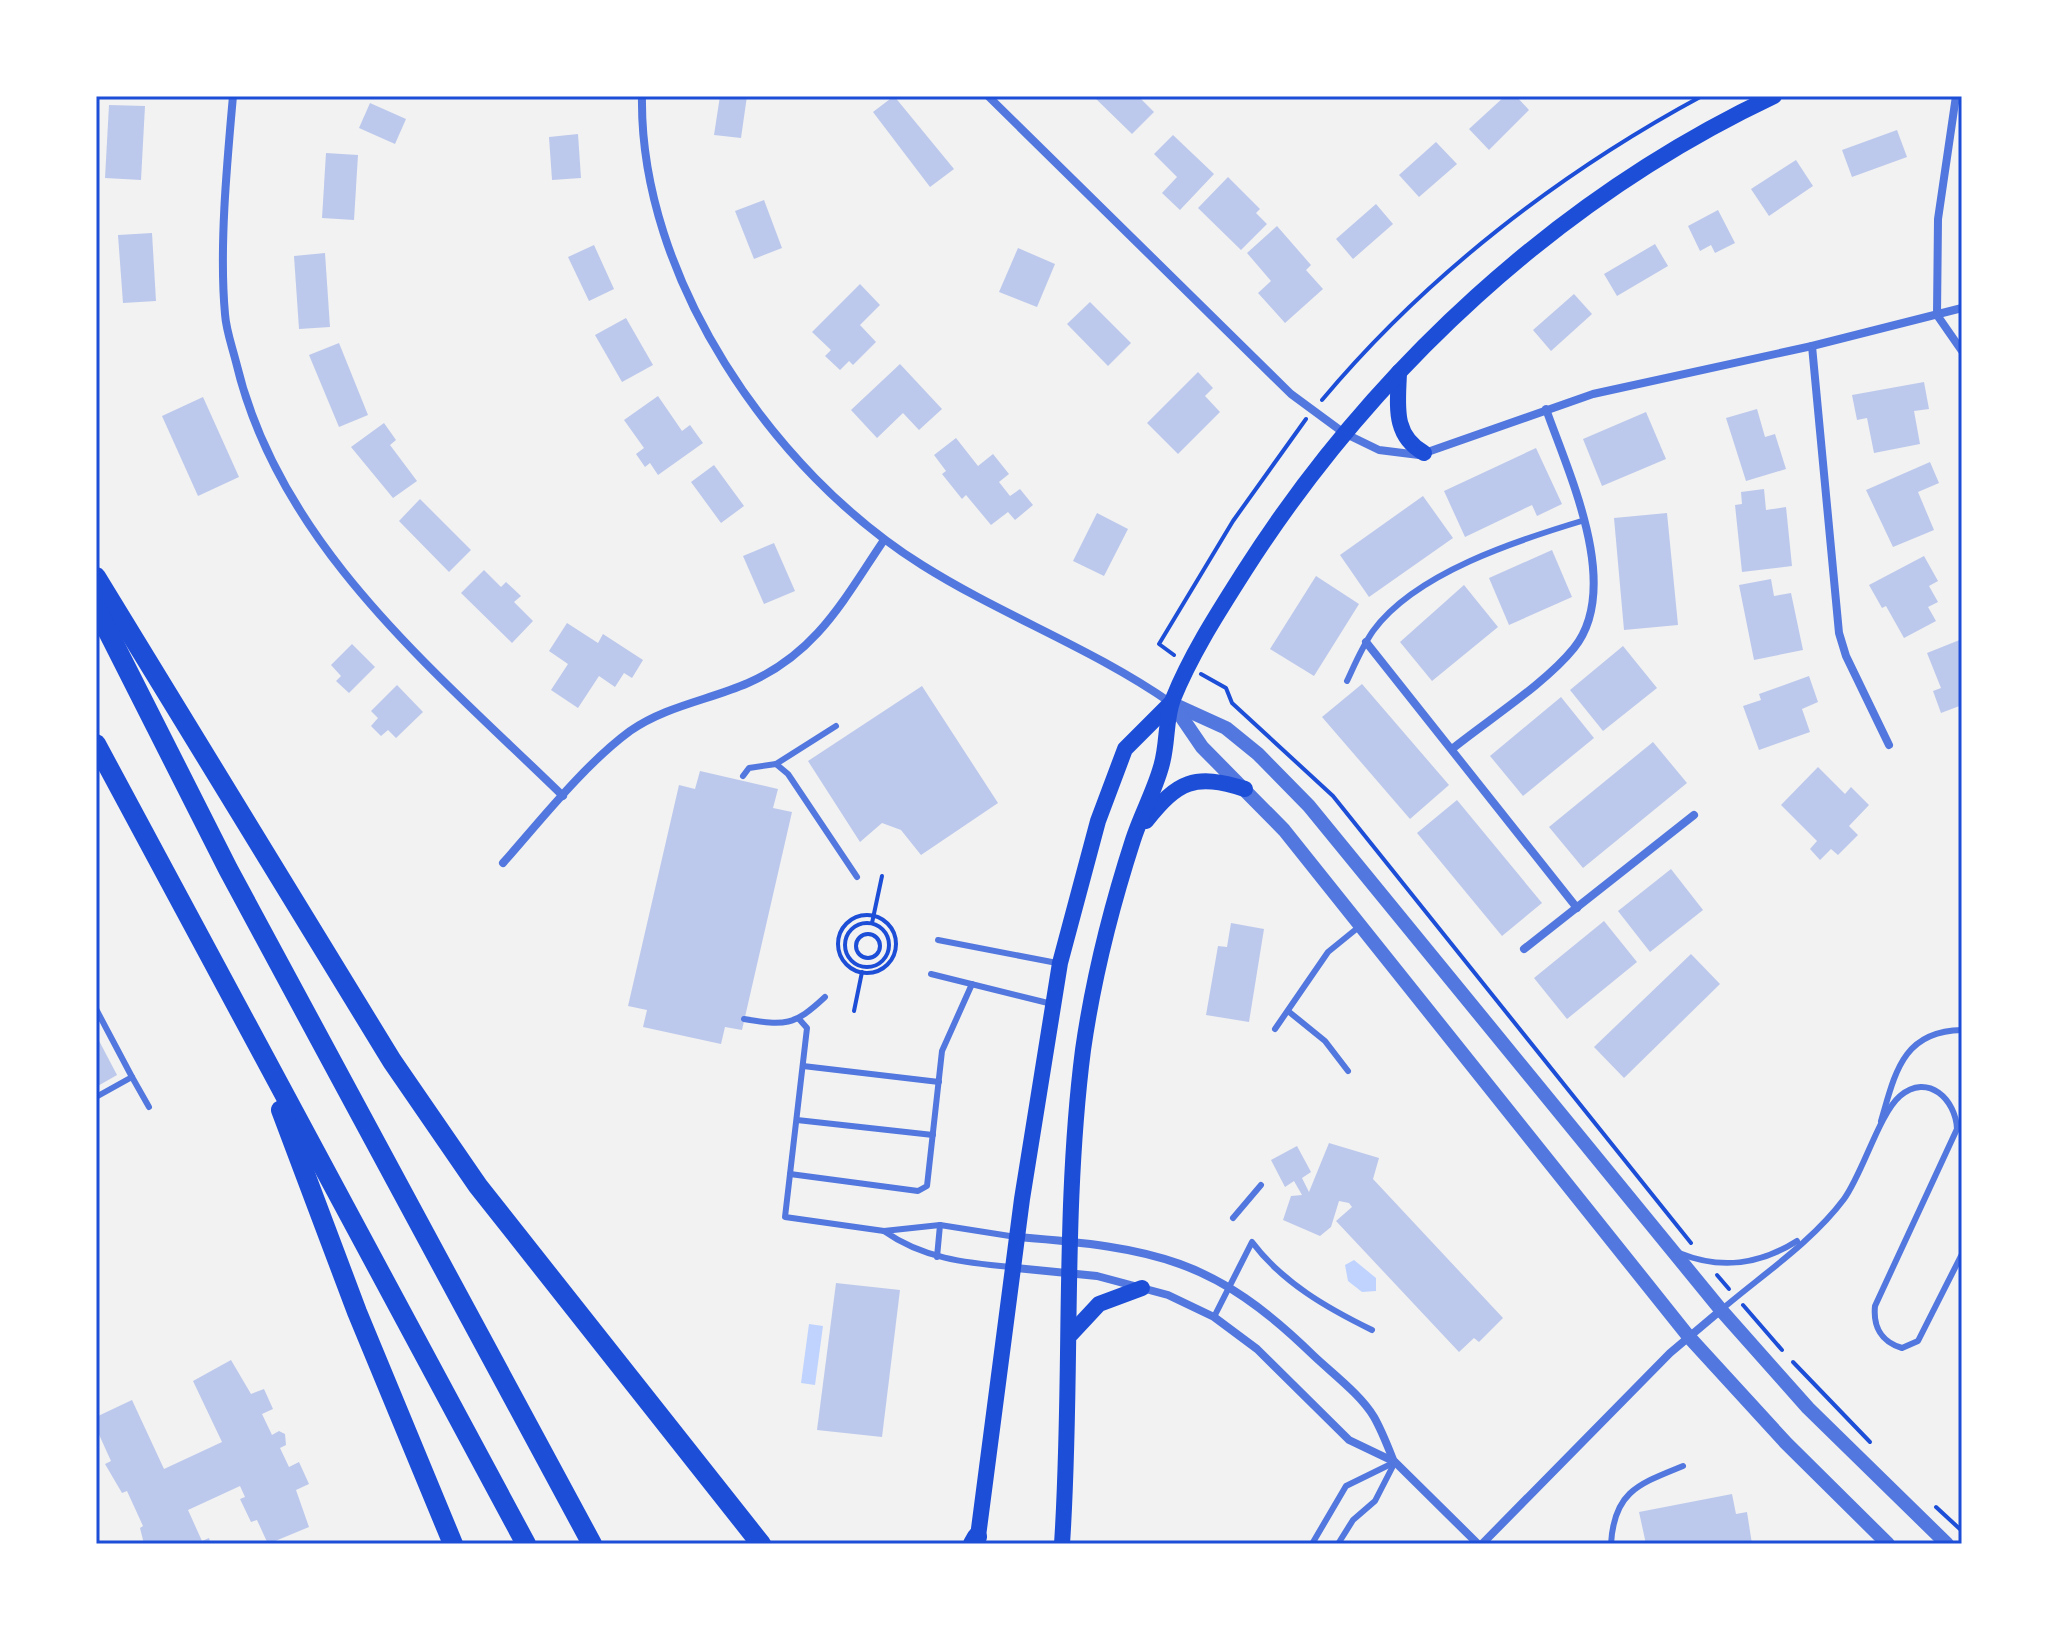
<svg xmlns="http://www.w3.org/2000/svg" width="2058" height="1640" viewBox="0 0 2058 1640" font-family="'Fira Sans Condensed',sans-serif">
<style>
.water{fill:#bfd3fe}
.building{fill:#bdc9ec}
.lines{fill:none;stroke-linecap:round;stroke-linejoin:round}
.path{stroke:#1d4ed8;stroke-width:4}
.service{stroke:#5277de;stroke-width:6}
.minor{stroke:#5277de;stroke-width:8}
.tertiary{stroke:#5277de;stroke-width:14}
.secondary{stroke:#1d4ed8;stroke-width:16}
.motorway{stroke:#1d4ed8;stroke-width:20}
.neatline{fill:none;stroke:#1d4ed8;stroke-width:3}
</style>
<rect width="100%" height="100%" fill="#f2f2f2"/>
<g class="water">
<polygon points="1354,1260 1376,1278 1376,1291 1362,1292 1348,1281 1345,1265"/>
<polygon points="809,1324 823,1326 815,1385 801,1383"/>
</g>
<g class="building">
<polygon points="720,96 747,96 741,138 714,135"/>
<polygon points="894,96 954,169 930,187 873,112"/>
<polygon points="1093,96 1138,96 1154,112 1132,134"/>
<polygon points="1505,96 1516,96 1529,110 1489,150 1469,129"/>
<polygon points="370,103 406,119 395,144 359,128"/>
<polygon points="109,105 145,106 141,180 105,178"/>
<polygon points="1897,130 1907,157 1852,177 1842,150"/>
<polygon points="578,134 581,178 552,180 549,137"/>
<polygon points="1173,135 1214,174 1180,210 1162,193 1177,177 1154,154"/>
<polygon points="1436,142 1457,164 1419,197 1399,175"/>
<polygon points="326,153 358,155 354,220 322,218"/>
<polygon points="1796,160 1813,186 1769,216 1751,189"/>
<polygon points="1228,177 1260,209 1256,213 1267,224 1241,250 1198,208"/>
<polygon points="764,200 782,248 754,259 735,211"/>
<polygon points="1376,204 1393,224 1353,259 1336,239"/>
<polygon points="1718,210 1735,243 1715,253 1711,245 1700,251 1688,226"/>
<polygon points="1277,226 1311,265 1306,270 1323,289 1285,323 1258,293 1271,281 1247,253"/>
<polygon points="152,233 156,301 123,303 118,235"/>
<polygon points="1655,244 1668,266 1617,296 1604,274"/>
<polygon points="594,245 614,289 589,301 568,257"/>
<polygon points="1018,248 1055,264 1037,307 999,292"/>
<polygon points="325,253 330,327 299,329 294,256"/>
<polygon points="860,284 880,305 860,325 876,342 853,365 849,361 840,370 825,356 831,350 812,332"/>
<polygon points="1574,294 1592,314 1551,351 1533,330"/>
<polygon points="1090,302 1131,343 1108,366 1067,324"/>
<polygon points="626,318 653,365 622,382 595,335"/>
<polygon points="339,343 368,415 339,427 309,355"/>
<polygon points="900,364 942,409 919,430 903,413 877,438 851,410"/>
<polygon points="1198,372 1213,388 1205,396 1220,412 1178,454 1147,423"/>
<polygon points="1924,382 1929,409 1914,411 1920,444 1874,453 1867,418 1857,420 1852,395"/>
<polygon points="658,396 682,431 690,425 703,443 658,475 650,463 645,467 636,454 644,448 624,420"/>
<polygon points="203,397 239,477 198,496 162,416"/>
<polygon points="1757,409 1765,437 1775,434 1786,469 1746,481 1726,418"/>
<polygon points="1646,412 1666,459 1602,486 1583,439"/>
<polygon points="384,423 396,440 390,445 417,481 393,498 351,447"/>
<polygon points="956,438 978,466 993,454 1009,474 999,482 1010,496 1020,489 1033,505 1015,520 1008,512 991,525 966,495 962,499 942,474 946,471 934,455"/>
<polygon points="1536,448 1562,504 1537,516 1532,505 1465,537 1444,491"/>
<polygon points="1930,462 1939,483 1918,492 1934,530 1893,547 1866,490"/>
<polygon points="714,465 744,506 721,523 691,482"/>
<polygon points="1764,489 1766,510 1786,507 1792,566 1742,572 1735,505 1742,504 1741,492"/>
<polygon points="1423,496 1453,538 1369,597 1340,555"/>
<polygon points="420,499 471,550 449,572 399,521"/>
<polygon points="1097,513 1128,529 1104,576 1073,561"/>
<polygon points="1667,513 1678,625 1624,630 1614,518"/>
<polygon points="774,543 795,591 764,604 743,556"/>
<polygon points="1552,550 1572,597 1509,625 1489,578"/>
<polygon points="1924,556 1938,581 1929,586 1938,602 1928,607 1936,621 1904,638 1886,606 1882,608 1869,585"/>
<polygon points="484,570 501,587 506,582 521,596 514,602 533,621 512,643 461,593"/>
<polygon points="1316,576 1359,604 1314,676 1270,649"/>
<polygon points="1771,579 1774,596 1791,593 1803,650 1754,660 1739,585"/>
<polygon points="1464,585 1498,627 1432,681 1400,642"/>
<polygon points="567,623 598,643 603,634 643,660 632,678 624,673 615,687 599,676 578,708 551,690 568,664 549,651"/>
<polygon points="1962,639 1962,705 1941,713 1933,691 1941,688 1927,653"/>
<polygon points="352,644 375,667 349,693 336,681 341,676 331,665"/>
<polygon points="1623,646 1657,688 1603,731 1570,690"/>
<polygon points="1809,676 1818,702 1802,709 1810,732 1759,750 1743,706 1761,700 1759,694"/>
<polygon points="1362,684 1449,785 1410,819 1322,717"/>
<polygon points="397,685 423,712 396,738 388,730 381,736 371,726 378,718 371,711"/>
<polygon points="922,686 998,803 921,855 901,830 882,823 860,842 808,761"/>
<polygon points="1561,697 1594,738 1523,796 1490,756"/>
<polygon points="1653,742 1687,783 1583,868 1549,827"/>
<polygon points="1818,767 1845,794 1851,787 1869,805 1849,826 1858,835 1838,855 1831,849 1820,860 1810,849 1817,841 1781,805"/>
<polygon points="700,771 778,789 773,808 792,812 742,1030 725,1027 721,1044 643,1027 647,1010 628,1006 679,785 695,789"/>
<polygon points="1457,800 1542,903 1502,936 1417,833"/>
<polygon points="1671,869 1703,910 1650,952 1618,911"/>
<polygon points="1604,921 1637,962 1567,1019 1534,978"/>
<polygon points="1231,923 1264,929 1249,1022 1206,1015 1218,946 1227,947"/>
<polygon points="1691,954 1720,984 1624,1078 1594,1047"/>
<polygon points="96,1035 117,1075 96,1087"/>
<polygon points="1329,1143 1379,1158 1373,1179 1503,1318 1479,1342 1474,1338 1459,1352 1336,1221 1352,1207 1349,1203 1339,1201 1331,1227 1320,1236 1283,1220 1291,1196 1302,1195 1294,1181 1285,1187 1271,1160 1297,1146 1311,1172 1302,1178 1309,1192"/>
<polygon points="836,1283 900,1290 882,1437 817,1430"/>
<polygon points="231,1360 251,1394 264,1389 273,1409 262,1414 272,1435 279,1431 285,1434 286,1445 280,1448 289,1467 299,1462 309,1484 296,1490 309,1527 268,1544 257,1520 251,1522 240,1499 245,1497 240,1486 188,1510 202,1541 209,1538 211,1544 144,1544 140,1528 143,1526 127,1491 122,1493 105,1464 111,1461 96,1428 96,1417 132,1400 164,1469 222,1442 193,1381"/>
<polygon points="1732,1494 1736,1514 1747,1512 1752,1544 1646,1544 1639,1512"/>
</g>
<g class="lines">
<g class="path">
<path d="M 1322,400 C 1426,276 1559,173 1702,96"/>
<polyline points="1174,655 1159,644 1233,521 1306,419"/>
<polyline points="1201,674 1226,688 1232,703 1333,796 1691,1243"/>
<circle cx="867" cy="944" r="29"/>
<polyline points="872,923 882,876"/>
<circle cx="867" cy="945" r="22"/>
<circle cx="868" cy="946" r="12"/>
<polyline points="854,1011 862,972"/>
<polyline points="1717,1275 1729,1289"/>
<polyline points="1743,1305 1782,1350"/>
<polyline points="1793,1362 1870,1442"/>
<polyline points="1936,1507 1962,1531"/>
</g>
<g class="service">
<path d="M 1347,681 C 1355,664 1362,647 1373,631 C 1415,573 1518,540 1585,520"/>
<polyline points="776,764 836,726"/>
<polyline points="743,776 749,768 776,764 788,774 857,877"/>
<polyline points="938,940 1057,963"/>
<polyline points="931,974 1052,1004"/>
<polyline points="96,1009 132,1077 96,1097"/>
<polyline points="1288,1011 1325,1041 1348,1071"/>
<path d="M 744,1019 C 785,1026 794,1026 825,997"/>
<polyline points="799,1019 807,1028 785,1217 884,1231"/>
<polyline points="1275,1029 1328,952 1360,926"/>
<polyline points="803,1066 939,1082"/>
<polyline points="132,1077 149,1107"/>
<polyline points="797,1120 933,1135"/>
<path d="M 1881,1121 C 1895,1074 1902,1031 1962,1030"/>
<polyline points="790,1174 918,1191 927,1186 942,1051 972,984"/>
<polyline points="1233,1218 1261,1185"/>
<path d="M 1679,1253 C 1721,1270 1759,1265 1797,1241"/>
<polyline points="937,1257 940,1225"/>
<path d="M 1011,1267 C 965,1263 922,1258 884,1231 L 940,1225 L 1016,1237"/>
<path d="M 1721,1310 C 1762,1275 1812,1242 1844,1199 C 1863,1173 1879,1114 1900,1096 C 1928,1072 1956,1100 1957,1129 L 1875,1306 C 1873,1326 1881,1342 1902,1348 L 1918,1341 L 1962,1254"/>
<path d="M 1214,1317 L 1252,1242 C 1283,1283 1327,1308 1372,1330"/>
<polyline points="1312,1544 1346,1486 1395,1462"/>
<polyline points="1338,1544 1353,1520 1375,1501 1395,1462"/>
<path d="M 1611,1544 C 1614,1491 1639,1484 1683,1466"/>
</g>
<g class="minor">
<path d="M 233,96 C 227,163 219,248 225,314 C 226,330 232,346 236,362 C 279,545 434,670 563,796"/>
<path d="M 642,96 C 639,277 773,472 922,565 C 1003,616 1092,648 1171,703"/>
<polyline points="988,96 1291,394 1344,433 1379,450 1419,455 1593,394 1812,346 1962,308"/>
<polyline points="1956,96 1938,219 1937,315 1962,351"/>
<polyline points="1812,346 1839,633 1846,656 1889,745"/>
<polyline points="1366,642 1577,908"/>
<path d="M 1452,749 C 1488,720 1546,683 1574,648 C 1623,587 1568,472 1546,409"/>
<path d="M 503,863 C 541,820 584,765 630,731 C 666,706 709,700 748,683 C 817,653 844,599 884,540"/>
<polyline points="1524,949 1694,815"/>
<path d="M 1018,1237 C 1154,1248 1214,1258 1314,1356 C 1333,1374 1361,1395 1374,1417 C 1382,1431 1388,1447 1394,1462"/>
<polyline points="1015,1268 1097,1276 1168,1295 1214,1317 1257,1349 1349,1440 1395,1462 1478,1544"/>
<polyline points="1482,1544 1670,1353 1721,1310"/>
</g>
<g class="tertiary">
<polyline points="1171,703 1226,728 1258,754 1309,806 1721,1310 1808,1408 1947,1544"/>
<polyline points="1172,703 1202,747 1284,830 1689,1337 1786,1443 1888,1544"/>
</g>
<g class="secondary">
<path d="M 1399,372 C 1398,405 1392,435 1424,453"/>
<path d="M 1146,821 C 1178,781 1194,773 1245,789"/>
<polyline points="1071,1334 1099,1304 1142,1288"/>
<polyline points="977,1544 1022,1199 1060,963 1098,821 1125,749 1171,703"/>
<path d="M 1062,1544 C 1073,1380 1062,1214 1083,1050 C 1093,980 1111,908 1133,840 C 1141,815 1154,792 1161,767 C 1168,745 1165,720 1173,699 C 1191,654 1219,611 1245,570 C 1373,370 1558,198 1774,96"/>
</g>
<g class="motorway">
<polyline points="96,577 392,1061 478,1186 761,1544"/>
<polyline points="96,608 228,869 592,1544"/>
<polyline points="96,744 526,1544"/>
<polyline points="281,1110 357,1312 453,1544"/>
<polyline points="973,1544 977,1537"/>
</g>
</g>
<rect width="2058" height="1640" fill="none" stroke="#ffffff" stroke-width="196"/>
<rect x="98" y="98" width="1862" height="1444" class="neatline"/>
</svg>
